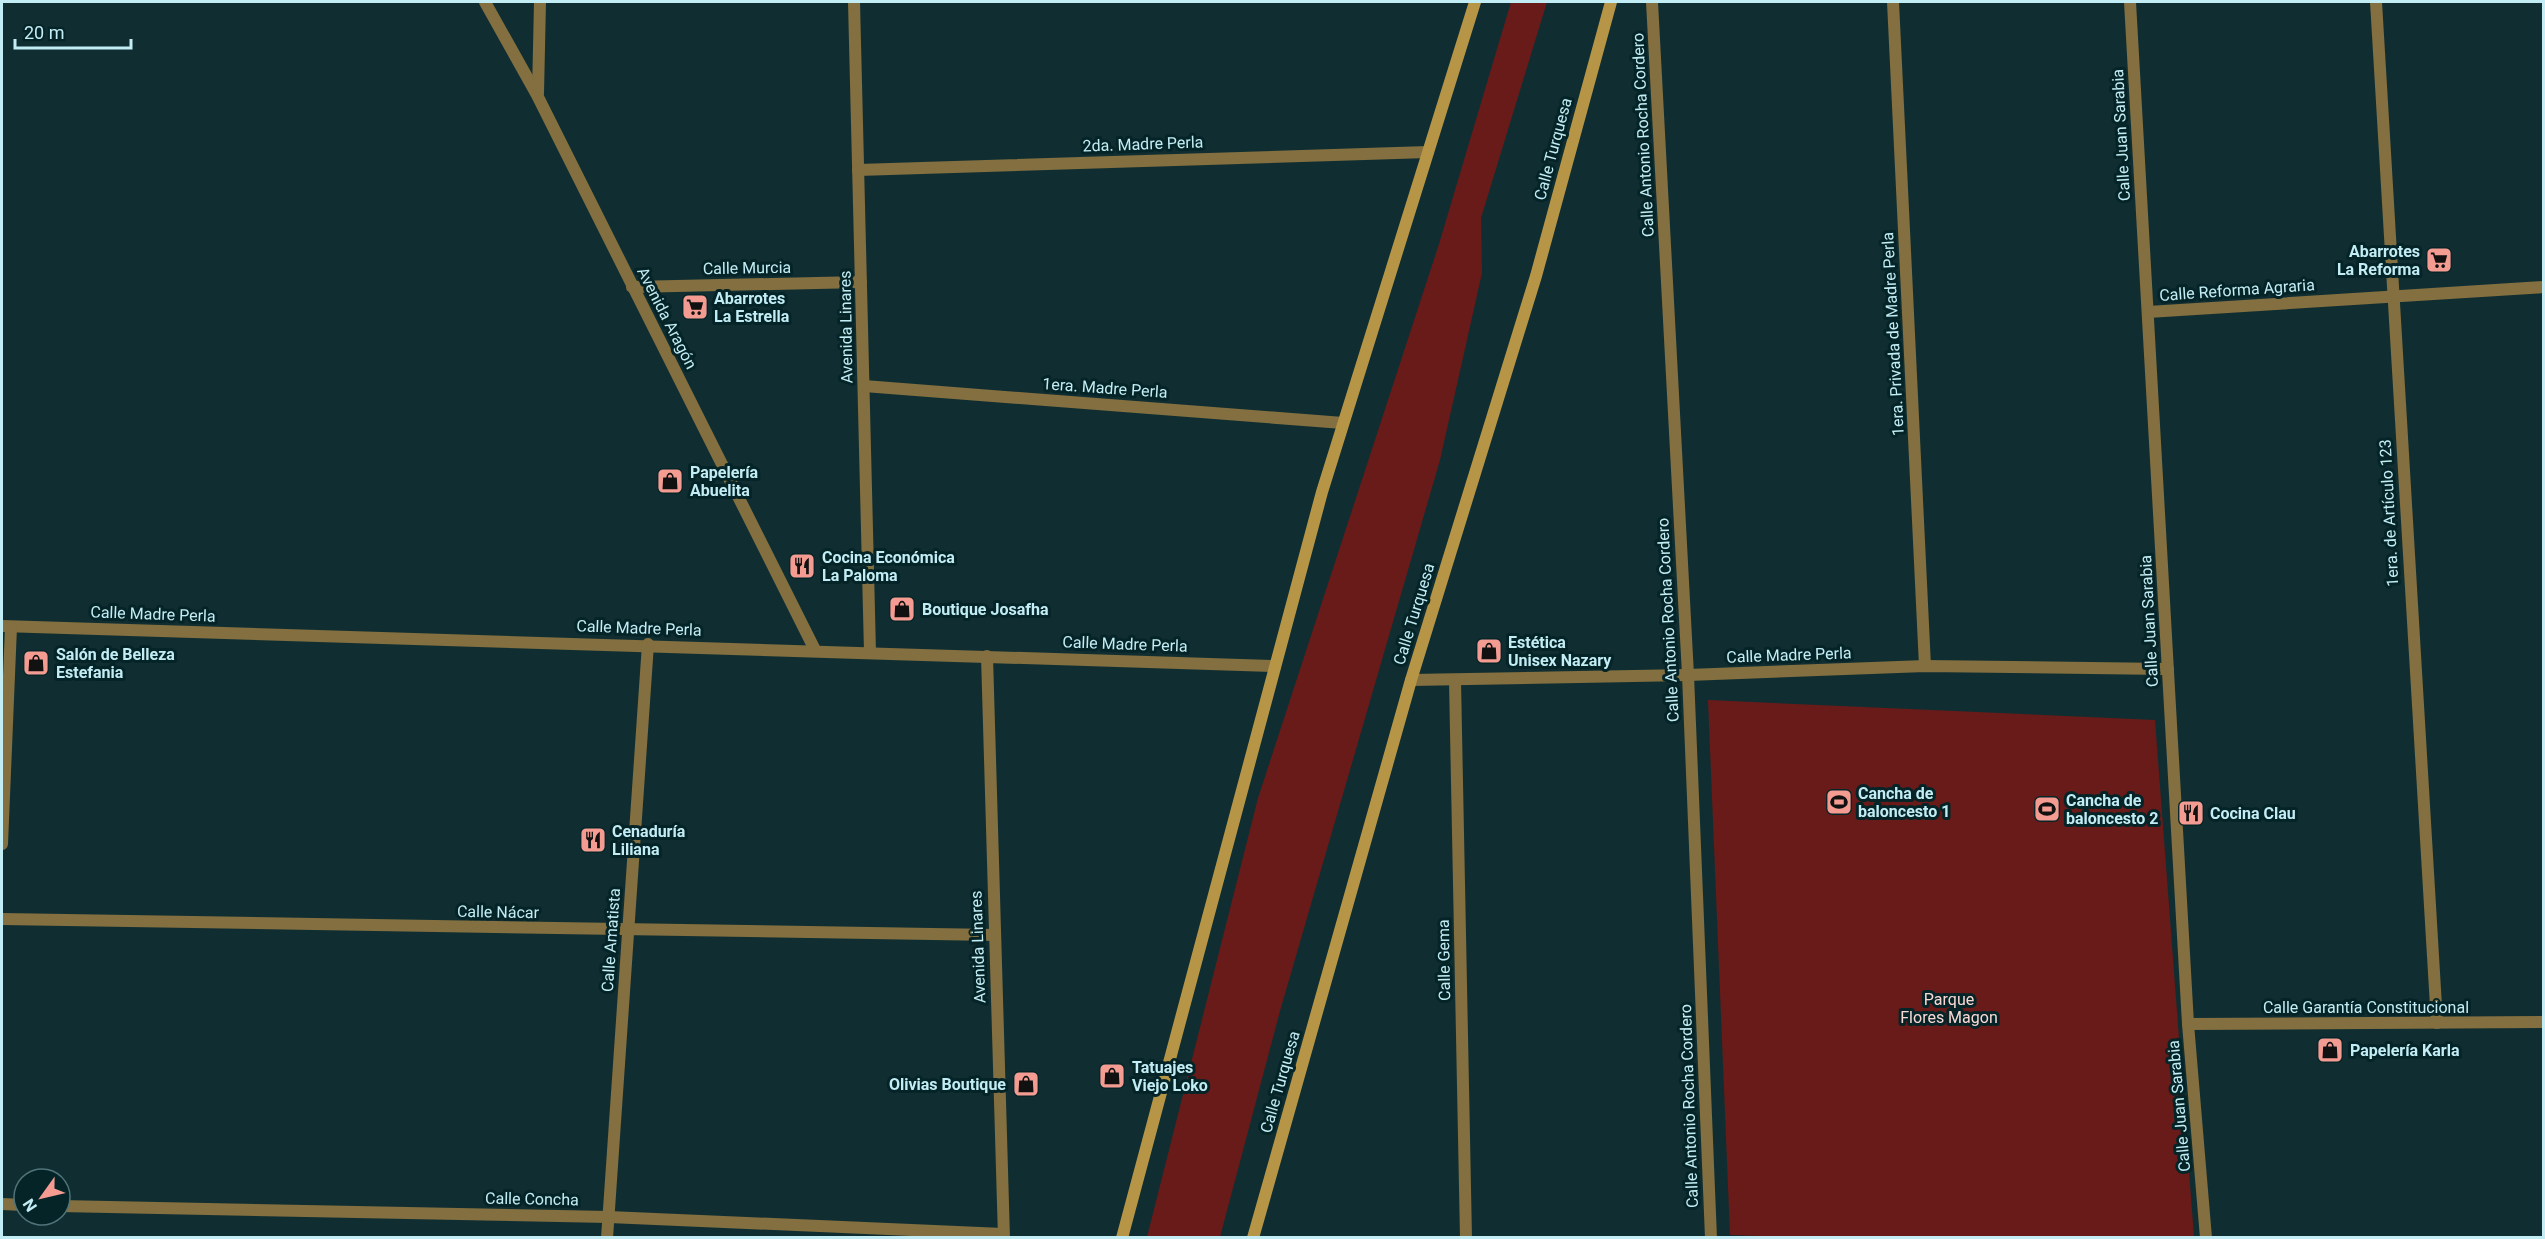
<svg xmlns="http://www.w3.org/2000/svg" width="2545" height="1239" viewBox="0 0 2545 1239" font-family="Roboto,sans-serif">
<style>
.green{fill:#681b18}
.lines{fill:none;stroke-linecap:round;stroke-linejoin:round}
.street{stroke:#836f3f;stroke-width:12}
.secondary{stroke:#b69646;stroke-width:12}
.labels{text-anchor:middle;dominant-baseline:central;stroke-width:6;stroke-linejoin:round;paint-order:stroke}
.street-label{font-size:16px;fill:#c2edf4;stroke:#052428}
.poi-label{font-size:16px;font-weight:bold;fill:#c2edf4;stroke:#052428;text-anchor:start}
.park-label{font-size:16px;fill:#fad9d4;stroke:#052428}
</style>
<rect width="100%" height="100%" fill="#102e32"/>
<g class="green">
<polygon points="1511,2 1547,2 1481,218 1482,273 1440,460 1280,1011 1220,1237 1147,1237 1258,798 1439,244"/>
<polygon points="1708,700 2155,720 2194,1237 1811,1238 1730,1235"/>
</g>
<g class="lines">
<g class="street">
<polyline points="485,2 537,95 815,650"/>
<polyline points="854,2 870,652"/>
<polyline points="1652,2 1688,675 1711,1238"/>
<polyline points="1893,2 1925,666"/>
<polyline points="2130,2 2188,1024 2206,1238"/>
<polyline points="2376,2 2437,1023"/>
<polyline points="538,93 540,2"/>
<polyline points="858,170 1428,152"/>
<polyline points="632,287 861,282"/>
<polyline points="2148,312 2544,287"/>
<polyline points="864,386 1343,423"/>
<polyline points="2,626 1275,666"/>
<polyline points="987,656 1004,1238"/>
<polyline points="1411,680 1688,675 1925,666 2168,669"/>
<polyline points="1455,681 1466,1238"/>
<polyline points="2,844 11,627"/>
<polyline points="2,919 994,935"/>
<polyline points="2188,1024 2544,1022"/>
<polyline points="2,1204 24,1205"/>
<polyline points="60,1206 609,1217 1003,1234"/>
<polyline points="607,1238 648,644"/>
</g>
<g class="secondary">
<polyline points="1122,1238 1322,492 1475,2"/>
<polyline points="1253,1238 1411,680 1536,276 1611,2"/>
</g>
</g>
<defs>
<symbol id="supermarket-square" viewBox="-11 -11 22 22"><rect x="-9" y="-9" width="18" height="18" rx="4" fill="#f59c92" stroke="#052428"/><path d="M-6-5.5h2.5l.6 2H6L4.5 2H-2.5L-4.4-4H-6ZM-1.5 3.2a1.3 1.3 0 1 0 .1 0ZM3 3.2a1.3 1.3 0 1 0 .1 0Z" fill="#111"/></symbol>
<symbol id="shop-square" viewBox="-11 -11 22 22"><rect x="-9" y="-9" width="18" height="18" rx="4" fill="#f59c92" stroke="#052428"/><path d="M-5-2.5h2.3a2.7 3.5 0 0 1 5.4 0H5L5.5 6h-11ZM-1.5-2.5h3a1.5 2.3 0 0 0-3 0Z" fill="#111"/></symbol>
<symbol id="restaurant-square" viewBox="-11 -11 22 22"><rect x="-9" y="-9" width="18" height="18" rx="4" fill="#f59c92" stroke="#052428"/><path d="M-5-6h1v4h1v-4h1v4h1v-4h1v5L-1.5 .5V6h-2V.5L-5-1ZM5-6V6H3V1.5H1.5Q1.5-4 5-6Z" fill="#111"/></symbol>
<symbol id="stadium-square" viewBox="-11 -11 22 22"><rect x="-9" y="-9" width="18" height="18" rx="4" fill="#f59c92" stroke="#052428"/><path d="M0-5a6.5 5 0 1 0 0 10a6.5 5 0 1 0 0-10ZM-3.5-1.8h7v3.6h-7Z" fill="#111"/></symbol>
</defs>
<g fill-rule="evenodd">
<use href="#supermarket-square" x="2424" y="245" width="30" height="30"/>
<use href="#supermarket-square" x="680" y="292" width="30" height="30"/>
<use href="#shop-square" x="655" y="466" width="30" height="30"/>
<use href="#restaurant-square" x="787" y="551" width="30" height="30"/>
<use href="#shop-square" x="887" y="594" width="30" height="30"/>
<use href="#shop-square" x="1474" y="636" width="30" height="30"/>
<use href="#shop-square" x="21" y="648" width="30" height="30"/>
<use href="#stadium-square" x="1824" y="787" width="30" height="30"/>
<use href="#stadium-square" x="2032" y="794" width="30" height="30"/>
<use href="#restaurant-square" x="2176" y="798" width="30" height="30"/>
<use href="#restaurant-square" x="578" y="825" width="30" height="30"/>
<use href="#shop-square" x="2315" y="1035" width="30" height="30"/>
<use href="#shop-square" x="1097" y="1061" width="30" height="30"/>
<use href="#shop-square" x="1011" y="1069" width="30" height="30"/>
</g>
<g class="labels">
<g class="street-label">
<text transform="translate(1643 135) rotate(-93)">Calle Antonio Rocha Cordero</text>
<text transform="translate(2121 135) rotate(-93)">Calle Juan Sarabia</text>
<text transform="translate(1143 144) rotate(-2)">2da. Madre Perla</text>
<text transform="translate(1553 149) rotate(-75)">Calle Turquesa</text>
<text transform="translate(747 268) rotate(-1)">Calle Murcia</text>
<text transform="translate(2237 290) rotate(-4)">Calle Reforma Agraria</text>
<text transform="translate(667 318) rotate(63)">Avenida Aragón</text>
<text transform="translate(846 327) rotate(-91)">Avenida Linares</text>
<text transform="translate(1893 334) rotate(-93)">1era. Privada de Madre Perla</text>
<text transform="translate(1105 388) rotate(4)">1era. Madre Perla</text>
<text transform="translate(2389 513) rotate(-93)">1era. de Artículo 123</text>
<text transform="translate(153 614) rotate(2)">Calle Madre Perla</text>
<text transform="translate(1414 614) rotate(-73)">Calle Turquesa</text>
<text transform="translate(1668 620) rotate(-93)">Calle Antonio Rocha Cordero</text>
<text transform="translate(2149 621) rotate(-93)">Calle Juan Sarabia</text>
<text transform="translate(639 628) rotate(2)">Calle Madre Perla</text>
<text transform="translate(1125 644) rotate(2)">Calle Madre Perla</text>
<text transform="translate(1789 655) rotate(-2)">Calle Madre Perla</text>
<text transform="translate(498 912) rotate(1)">Calle Nácar</text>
<text transform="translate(611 940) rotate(-86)">Calle Amatista</text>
<text transform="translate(978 947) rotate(-92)">Avenida Linares</text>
<text transform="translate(1444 960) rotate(-91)">Calle Gema</text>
<text x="2366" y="1007">Calle Garantía Constitucional</text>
<text transform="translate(1280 1082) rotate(-74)">Calle Turquesa</text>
<text transform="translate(1689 1106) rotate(-92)">Calle Antonio Rocha Cordero</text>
<text transform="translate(2179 1106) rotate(-95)">Calle Juan Sarabia</text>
<text transform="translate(532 1199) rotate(1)">Calle Concha</text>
</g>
<g class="poi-label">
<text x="2420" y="251" text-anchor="end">Abarrotes<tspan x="2420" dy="18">La Reforma</tspan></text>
<text x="714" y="298">Abarrotes<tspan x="714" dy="18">La Estrella</tspan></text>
<text x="690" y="472">Papelería<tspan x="690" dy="18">Abuelita</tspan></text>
<text x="822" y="557">Cocina Económica<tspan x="822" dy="18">La Paloma</tspan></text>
<text x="922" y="609">Boutique Josafha</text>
<text x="1508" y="642">Estética<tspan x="1508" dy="18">Unisex Nazary</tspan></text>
<text x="56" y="654">Salón de Belleza<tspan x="56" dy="18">Estefania</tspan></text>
<text x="1858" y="793">Cancha de<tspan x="1858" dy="18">baloncesto 1</tspan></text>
<text x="2066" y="800">Cancha de<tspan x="2066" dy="18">baloncesto 2</tspan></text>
<text x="2210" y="813">Cocina Clau</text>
<text x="612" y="831">Cenaduría<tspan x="612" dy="18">Liliana</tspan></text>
<text x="2350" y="1050">Papelería Karla</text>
<text x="1132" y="1067">Tatuajes<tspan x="1132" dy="18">Viejo Loko</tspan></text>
<text x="1006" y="1084" text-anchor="end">Olivias Boutique</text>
</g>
<g class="park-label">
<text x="1949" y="999">Parque<tspan x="1949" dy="18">Flores Magon</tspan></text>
</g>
</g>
<rect width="2545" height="1239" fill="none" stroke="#c2edf4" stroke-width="6"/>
<g transform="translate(42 1197) rotate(236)"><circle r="28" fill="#052428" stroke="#51747a" stroke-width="1.5"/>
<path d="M0-4.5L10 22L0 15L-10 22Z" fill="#f59c92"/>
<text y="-9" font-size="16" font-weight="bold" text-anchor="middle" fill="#c2edf4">N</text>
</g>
<path d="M15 39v9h116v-9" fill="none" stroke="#c2edf4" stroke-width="3"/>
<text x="24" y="39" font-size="18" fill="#c2edf4" stroke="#052428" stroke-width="4.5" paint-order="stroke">20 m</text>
</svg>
